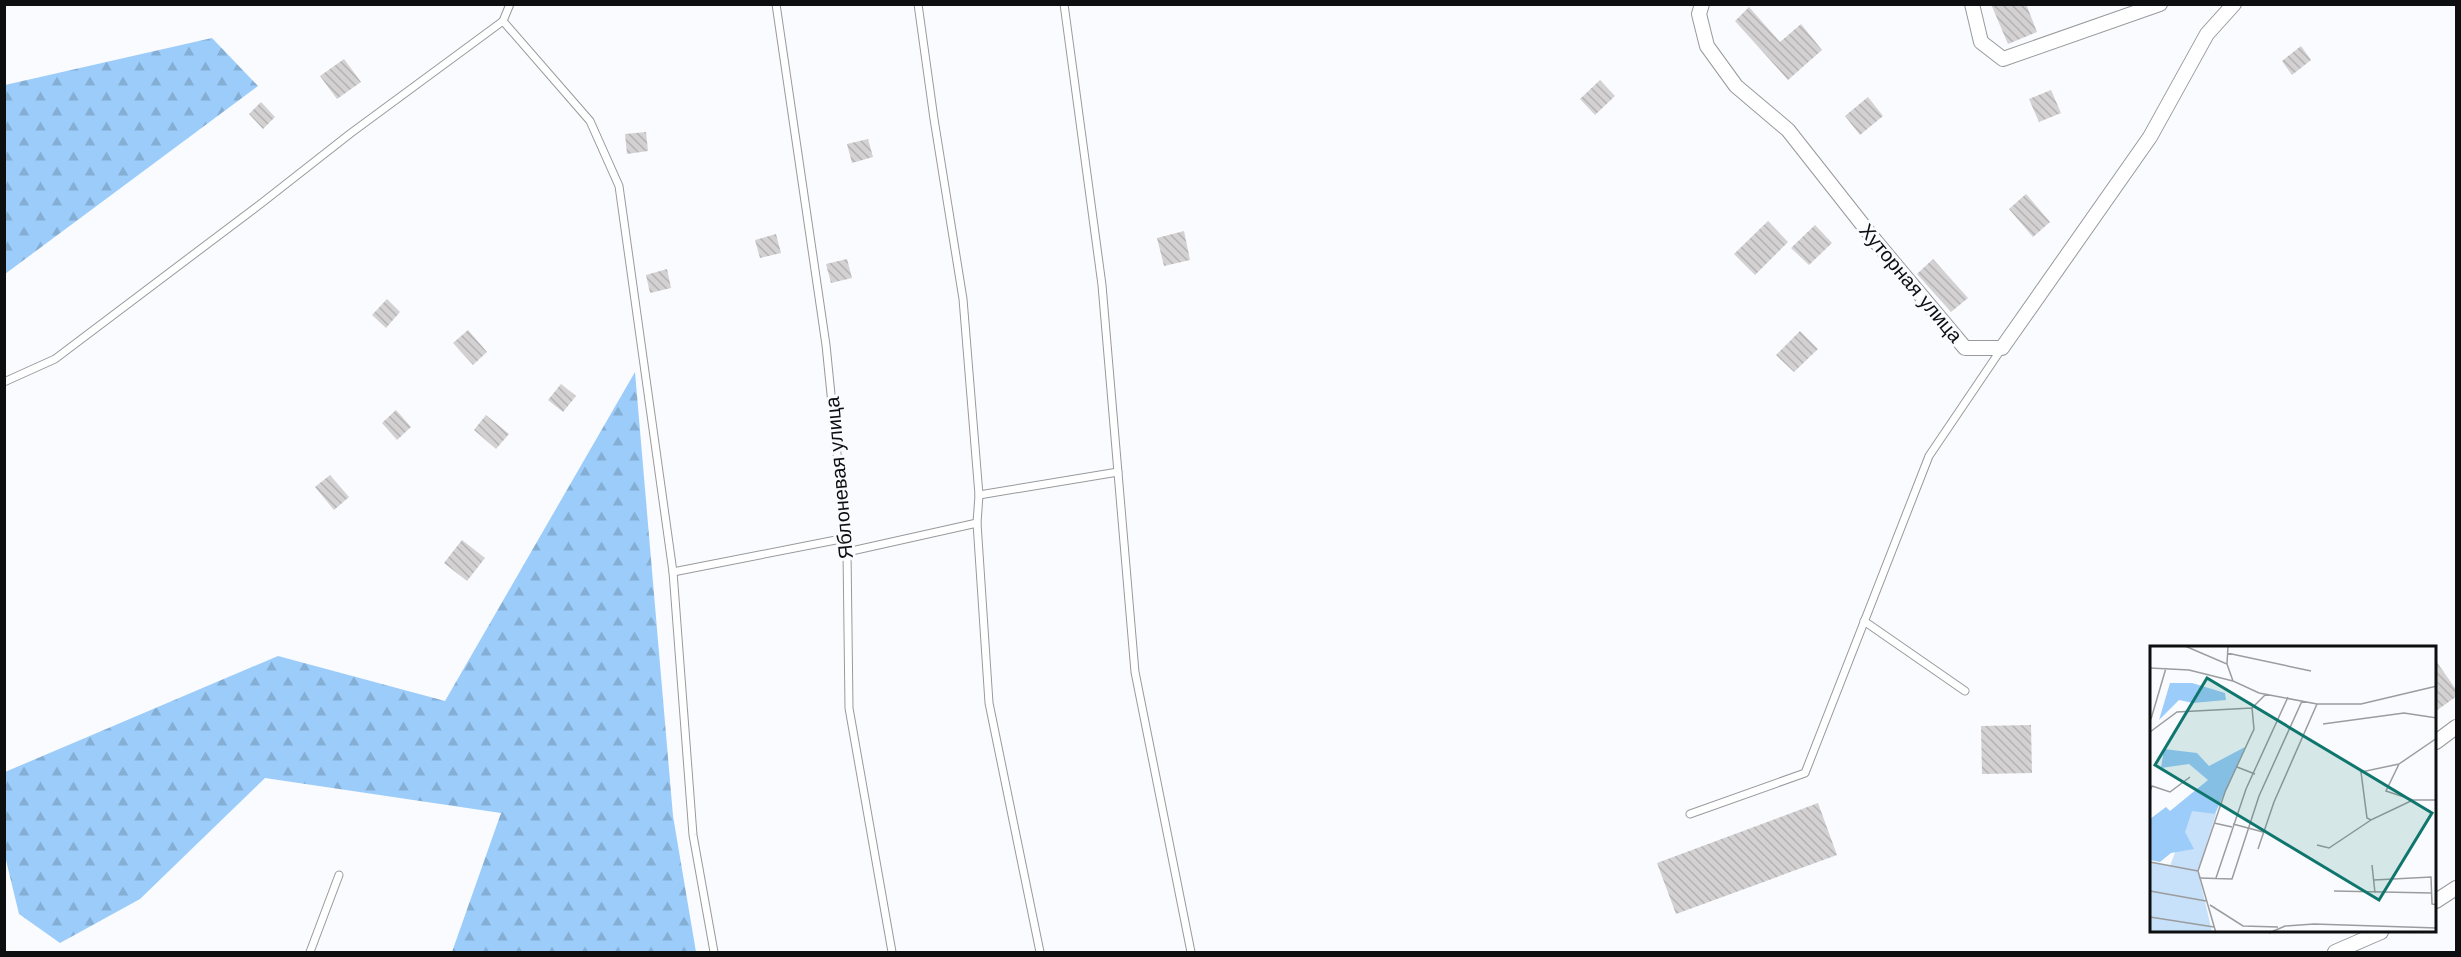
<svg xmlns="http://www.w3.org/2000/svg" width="2461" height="957" viewBox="0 0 2461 957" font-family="Arial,sans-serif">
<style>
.forest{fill:url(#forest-firs)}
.building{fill:url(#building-back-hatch)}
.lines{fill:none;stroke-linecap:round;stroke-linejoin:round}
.service-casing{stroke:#989a9c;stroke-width:9}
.minor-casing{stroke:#989a9c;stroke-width:16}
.service{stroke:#fff;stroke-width:7}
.minor{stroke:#fff;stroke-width:14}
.labels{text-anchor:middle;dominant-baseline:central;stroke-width:6;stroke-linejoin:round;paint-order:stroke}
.street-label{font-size:20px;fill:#0d0e0f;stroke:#f9fbfe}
.inset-road{fill:none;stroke:#9b9c9e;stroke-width:1.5}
.view{fill:#0f766e;fill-opacity:0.15;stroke:#0f766e;stroke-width:3}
.inset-edge{fill:none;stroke:#0d0e0f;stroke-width:3}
</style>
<defs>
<pattern id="forest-firs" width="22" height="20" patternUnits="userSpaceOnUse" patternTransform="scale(1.5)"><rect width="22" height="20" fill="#9cccfa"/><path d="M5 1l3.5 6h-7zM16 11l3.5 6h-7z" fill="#85aed5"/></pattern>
<pattern id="building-back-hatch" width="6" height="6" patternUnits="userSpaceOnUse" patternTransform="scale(1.5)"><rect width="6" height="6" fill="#d4d1d2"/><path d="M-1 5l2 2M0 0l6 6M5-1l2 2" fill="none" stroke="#b5b2b3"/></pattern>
</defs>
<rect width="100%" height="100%" fill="#f9fbfe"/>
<g class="forest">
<polygon points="212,38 258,86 5,274 5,85"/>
<polygon points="635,372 673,816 696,952 452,952 501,813 265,778 140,899 60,943 19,914 5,856 5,772 278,656 445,701"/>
</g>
<g class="building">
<polygon points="1991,4 2026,4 2037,32 2008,44"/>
<polygon points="1749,7 1780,42 1801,24 1822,50 1788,80 1735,21"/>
<polygon points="2301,46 2311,60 2292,75 2282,61"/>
<polygon points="344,59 361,82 337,99 320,76"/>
<polygon points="1600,80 1615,96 1595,115 1580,99"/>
<polygon points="2051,90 2061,113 2039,122 2029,99"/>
<polygon points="1868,97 1883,116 1860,135 1845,116"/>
<polygon points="261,102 275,117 263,129 249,114"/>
<polygon points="646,132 648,151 627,154 625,134"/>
<polygon points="868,139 873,157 852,163 847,144"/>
<polygon points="2026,194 2050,222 2033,237 2009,209"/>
<polygon points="1768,221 1788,242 1755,275 1734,254"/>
<polygon points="1815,225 1832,243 1809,265 1791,248"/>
<polygon points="1184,231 1190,260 1164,266 1157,238"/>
<polygon points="776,234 781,253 760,258 755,240"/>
<polygon points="847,259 852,278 831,283 826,264"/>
<polygon points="1933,259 1968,298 1951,312 1917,274"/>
<polygon points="667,269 671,288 650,293 646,275"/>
<polygon points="387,299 400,312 386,328 372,315"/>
<polygon points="468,330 487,352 473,365 453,343"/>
<polygon points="1800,331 1818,349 1794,372 1776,355"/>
<polygon points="561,384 576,396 563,412 548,400"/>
<polygon points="396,410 411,427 397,440 382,423"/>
<polygon points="486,415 509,434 496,449 474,430"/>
<polygon points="330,475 349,497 334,510 315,487"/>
<polygon points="462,540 485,558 467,581 444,563"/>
<polygon points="2436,661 2457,691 2457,696 2436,711"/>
<polygon points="2031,725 2032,773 1982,774 1981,726"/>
<polygon points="1818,803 1837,855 1676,914 1657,863"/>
</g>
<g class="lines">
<defs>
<g id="service">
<polyline points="510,4 503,21 590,121 619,186 673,572 693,835 714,952"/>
<polyline points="776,4 826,345 847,552 849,708 892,952"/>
<polyline points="918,4 934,119 963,299 979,495 977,523 989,703 1040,952"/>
<polyline points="1064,4 1102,285 1135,672 1191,952"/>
<polyline points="4,382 55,359 263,202 351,133 503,21"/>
<polyline points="979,495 1118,472"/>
<polyline points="847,552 977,523"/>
<polyline points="673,572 846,538"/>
<polyline points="1864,621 1965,691"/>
<polyline points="1690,814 1805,773 1929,456 2002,348"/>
<polyline points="310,952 339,875"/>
</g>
<g id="minor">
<polyline points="1702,4 1699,14 1707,46 1736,86 1788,130 1877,243 1965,348 2002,348 2150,137 2207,34 2234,4"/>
<polyline points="1972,4 1981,42 2003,59 2160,4"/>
<polyline points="2436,742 2456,727"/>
<polyline points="2436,901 2456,888"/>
<polyline points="2335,952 2381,932"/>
</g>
</defs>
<use href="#service" class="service-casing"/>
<use href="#minor" class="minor-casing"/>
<use href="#service" class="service"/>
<use href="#minor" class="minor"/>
</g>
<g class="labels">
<g class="street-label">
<text transform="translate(1911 283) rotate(50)">Хуторная улица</text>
<text transform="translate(839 478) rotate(-95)">Яблоневая улица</text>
</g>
</g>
<g transform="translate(2150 646)">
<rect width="286" height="286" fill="#f9fbfe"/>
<path d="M 41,164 L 66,168 L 48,225 L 62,286 L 0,287 L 0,216 L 20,220 Z" fill="#c8e1fa"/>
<path d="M 20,37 L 42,37 L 75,47 L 76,54 L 43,57 L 29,54 L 9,74 ZM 95,101 L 65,168 L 42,165 L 35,186 L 44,203 L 21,207 L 10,216 L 0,214 L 0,173 L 16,161 L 20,165 L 58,134 L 39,118 L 11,122 L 14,103 L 47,107 L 59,120 Z" fill="#9cccfa"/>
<path class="inset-road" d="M 35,0 L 77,18 L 83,35 L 109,47 L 167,58 L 211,58 L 287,40M 77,7 L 161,25M 77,18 L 78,0M 0,22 L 39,24 L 83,35M 1,73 L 16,22M 173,78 L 254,67 L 287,72M 0,86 L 27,66 L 102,62M 287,92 L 249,118 L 236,145 L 263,154 L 287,154M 249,118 L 211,126 L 217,172 L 221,174 L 263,154M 87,121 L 105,128M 0,145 L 2,140 L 20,146 L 40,131M 64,177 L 82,181M 83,178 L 113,186M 167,199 L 179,202 L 221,174M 108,203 L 124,156 L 167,58M 0,216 L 48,225M 222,219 L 225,247M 49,232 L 82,233 L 109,150 L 152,55M 66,232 L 96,143 L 138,51M 224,234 L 281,231 L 282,258 L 287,259M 0,245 L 56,255M 184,245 L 282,247M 60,259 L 93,280 L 128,281M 0,271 L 64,281M 66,287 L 48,225 L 75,146 L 104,83 L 102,62 L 116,48M 119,287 L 135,280 L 164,278 L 287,282"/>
<path class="view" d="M 57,32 L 282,167 L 229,254 L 5,119 Z"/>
<rect width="286" height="286" class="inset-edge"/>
</g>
<rect width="2461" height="957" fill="none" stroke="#0d0e0f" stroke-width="12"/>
</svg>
